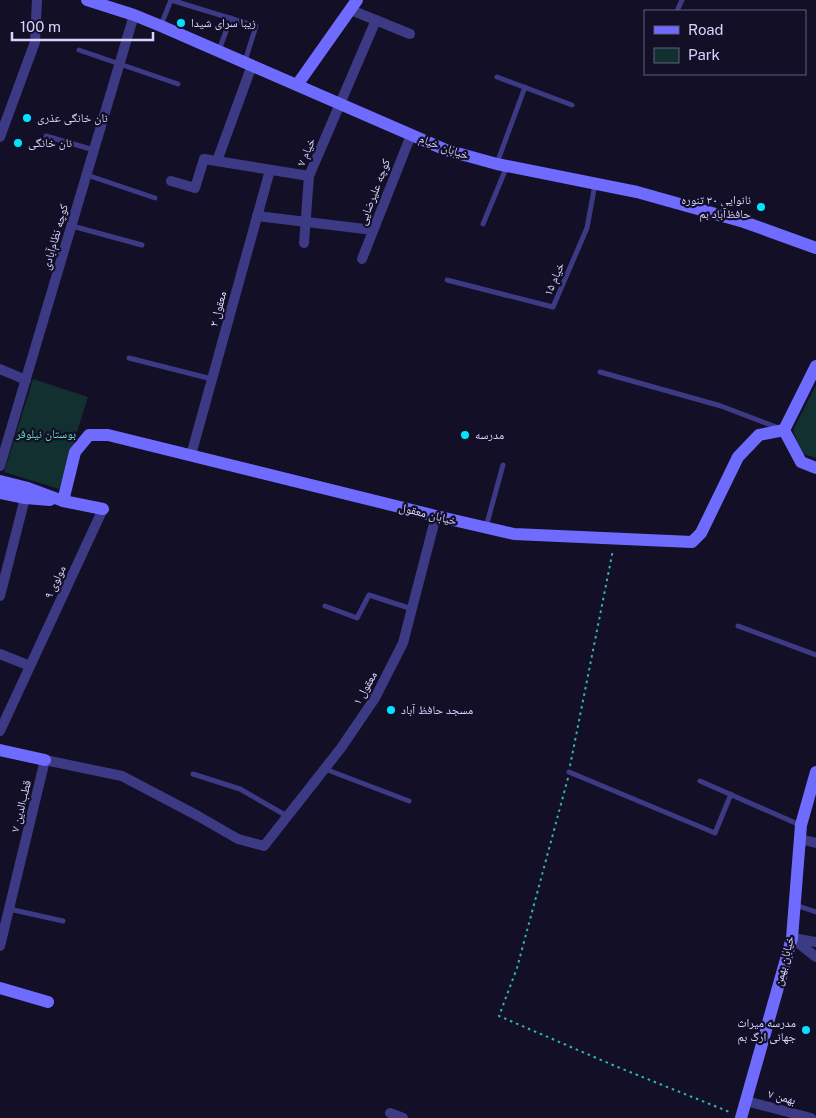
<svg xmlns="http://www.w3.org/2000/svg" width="816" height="1118" viewBox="0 0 816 1118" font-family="'Public Sans','Noto Naskh Arabic',sans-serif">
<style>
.green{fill:#12302f}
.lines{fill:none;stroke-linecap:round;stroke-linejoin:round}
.path{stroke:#2fb8b0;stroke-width:2;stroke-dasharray:2.5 4;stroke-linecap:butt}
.lane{stroke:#3d3a85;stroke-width:5}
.street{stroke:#3d3a85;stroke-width:10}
.secondary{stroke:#6f6bff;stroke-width:12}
.poi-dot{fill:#00e5ff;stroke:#130f26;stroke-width:2}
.labels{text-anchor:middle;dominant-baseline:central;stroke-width:4.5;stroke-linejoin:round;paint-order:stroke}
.poi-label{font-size:12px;fill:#d9d4ff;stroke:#130f26;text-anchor:start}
.street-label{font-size:12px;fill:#d9d4ff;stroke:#130f26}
.park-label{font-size:12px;fill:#5fe0c0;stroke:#130f26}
</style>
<rect width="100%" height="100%" fill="#130f26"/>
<g class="green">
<polygon points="33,379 88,397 59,489 4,472"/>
<polygon points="816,385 816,458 801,453 793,430"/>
</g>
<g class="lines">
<g class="path">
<polyline points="570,766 613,550"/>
<polyline points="568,778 517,968 499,1016 615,1066 732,1113"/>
</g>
<g class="lane">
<polyline points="677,11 682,0"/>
<polyline points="161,25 171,0 256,26 245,61"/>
<polyline points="79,50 178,84"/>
<polyline points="219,50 231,18"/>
<polyline points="497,77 572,105"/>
<polyline points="46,136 94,150"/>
<polyline points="497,163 525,87"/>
<polyline points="87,175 155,198"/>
<polyline points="483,224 507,166"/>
<polyline points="72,226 142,245"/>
<polyline points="447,280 553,307 587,228 595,184"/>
<polyline points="129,358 212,379"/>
<polyline points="600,372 721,406 779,428"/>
<polyline points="486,527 503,465"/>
<polyline points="325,606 357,618 369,595 412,609"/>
<polyline points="738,626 816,655"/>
<polyline points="325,769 409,801"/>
<polyline points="569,772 715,833 731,794"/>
<polyline points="193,774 240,789 287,816"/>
<polyline points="700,781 800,825"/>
<polyline points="795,905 816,912"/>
<polyline points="9,909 63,921"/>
</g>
<g class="street">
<polyline points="351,10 410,34"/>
<polyline points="0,137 35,42 37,0"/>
<polyline points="217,161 252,65"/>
<polyline points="171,181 195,188 204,159 309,176"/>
<polyline points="257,216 373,230"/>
<polyline points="304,243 309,176 376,20"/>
<polyline points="362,259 411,135"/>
<polyline points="0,369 26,380"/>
<polyline points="191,455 270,170"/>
<polyline points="0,466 134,15"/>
<polyline points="0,596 25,498"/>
<polyline points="0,654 30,666"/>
<polyline points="0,731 103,509"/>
<polyline points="800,839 816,843"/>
<polyline points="792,938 816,957"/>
<polyline points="793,938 816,942"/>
<polyline points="0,946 45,760 122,776 198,816 238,839 264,846 341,748 375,698 403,643 436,516"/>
<polyline points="746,1101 811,1118"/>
<polyline points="390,1113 403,1118"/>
</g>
<g class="secondary">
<polyline points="87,0 134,15 161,26 446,150 497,164 637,192 744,222 816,248"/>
<polyline points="297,85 357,0"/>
<polyline points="784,430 816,366"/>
<polyline points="784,430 801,462 816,468"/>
<polyline points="0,481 28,488 63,501 103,509"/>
<polyline points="0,493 25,498 50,500"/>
<polyline points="63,501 75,452 89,435 108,435 436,516 514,534 692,542 701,533 738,457 759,435 784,430"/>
<polyline points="0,750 45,760"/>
<polyline points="0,988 48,1002"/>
<polyline points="741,1118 792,938 801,825 816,772"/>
</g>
</g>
<g class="poi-dot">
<circle cx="181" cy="23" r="5"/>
<circle cx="27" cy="118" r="5"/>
<circle cx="18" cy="143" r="5"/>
<circle cx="761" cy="207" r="5"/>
<circle cx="465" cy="435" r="5"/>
<circle cx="391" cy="710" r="5"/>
<circle cx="806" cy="1030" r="5"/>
</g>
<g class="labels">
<g class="poi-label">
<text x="191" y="23">زیبا سرای شیدا</text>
<text x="37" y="118">نان خانگی عذری</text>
<text x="28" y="143">نان خانگی</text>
<text x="751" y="200" text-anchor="end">نانوایی ۳۰ تنوره<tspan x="751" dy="14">حافظ‌آباد بم</tspan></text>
<text x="475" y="435">مدرسه</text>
<text x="401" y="710">مسجد حافظ آباد</text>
<text x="796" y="1023" text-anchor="end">مدرسه میراث<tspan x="796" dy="14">جهانی ارگ بم</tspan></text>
</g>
<g class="street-label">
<text transform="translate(444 147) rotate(20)">خیابان خیام</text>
<text transform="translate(306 152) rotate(-67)">خیام ۷</text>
<text transform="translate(374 192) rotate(-69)">کوچه علیرضایی</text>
<text transform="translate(55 237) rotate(-74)">کوچه نظام‌آبادی</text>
<text transform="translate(554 279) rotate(-67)">خیام ۱۵</text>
<text transform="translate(218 309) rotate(-75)">معقول ۲</text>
<text transform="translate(428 514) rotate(14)">خیابان معقول</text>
<text transform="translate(55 582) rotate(-65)">مولوی ۹</text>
<text transform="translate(365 688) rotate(-60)">معقول ۱</text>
<text transform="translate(21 806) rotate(-76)">قطب‌الدین ۷</text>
<text transform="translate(784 961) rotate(-76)">خیابان بهمن</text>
<text transform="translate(782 1097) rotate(15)">بهمن ۷</text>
</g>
<g class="park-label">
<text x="46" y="434">بوستان نیلوفر</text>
</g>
</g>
<rect x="644" y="10" width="162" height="65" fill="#130f26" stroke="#625e7d"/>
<rect x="654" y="26" width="25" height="8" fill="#6f6bff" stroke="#625e7d"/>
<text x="688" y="35" font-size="15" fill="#d9d4ff">Road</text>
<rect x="654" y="48" width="25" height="15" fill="#12302f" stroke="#625e7d"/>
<text x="688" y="60" font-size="15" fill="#d9d4ff">Park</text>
<path d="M12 32v8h141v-8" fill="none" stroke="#d9d4ff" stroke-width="2.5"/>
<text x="20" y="32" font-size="15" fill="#d9d4ff" stroke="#130f26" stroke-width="4" paint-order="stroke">100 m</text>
</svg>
